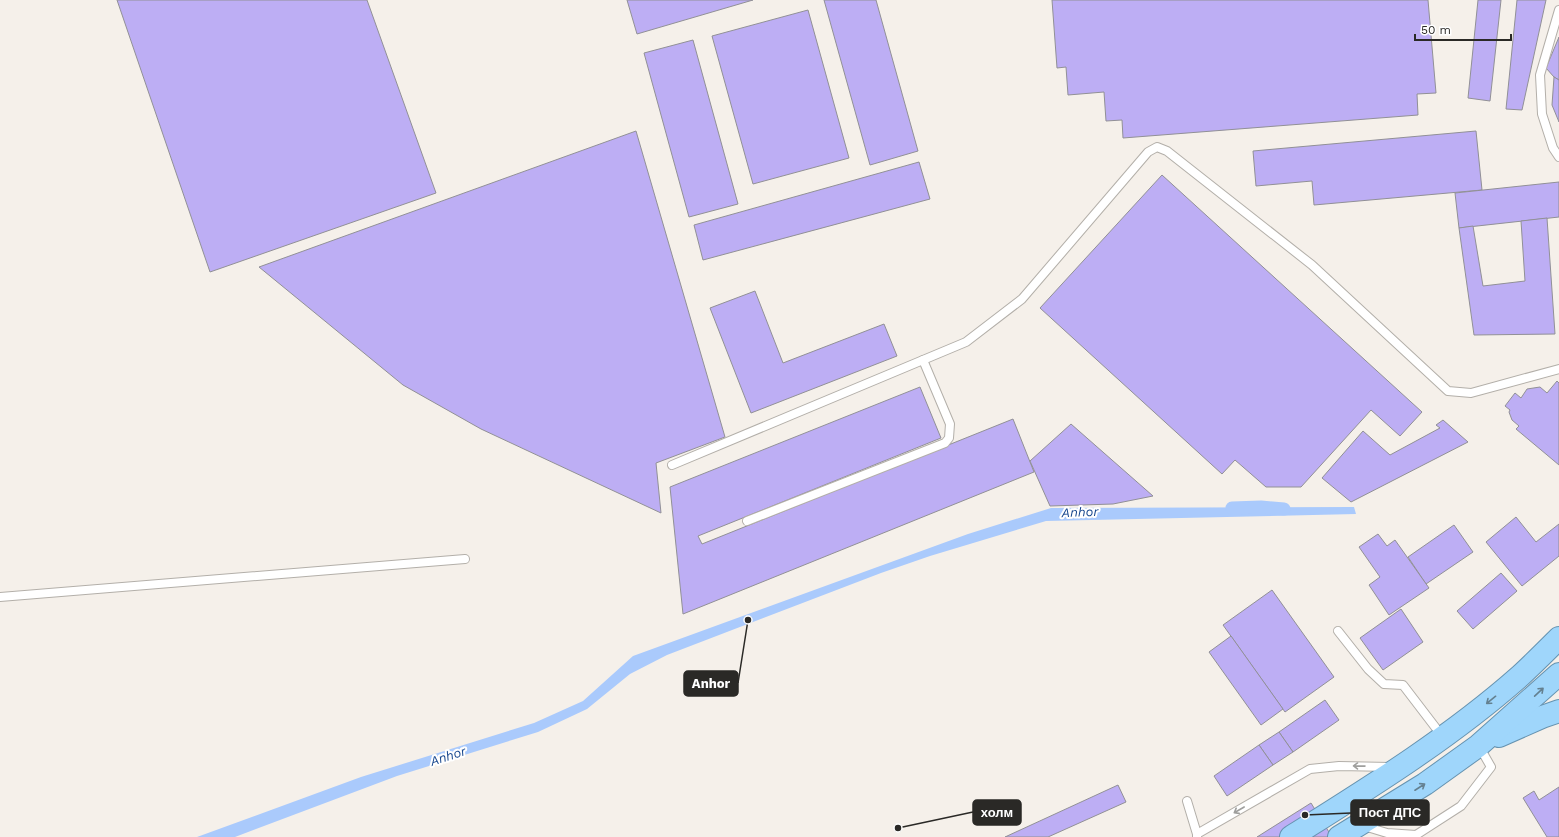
<svg xmlns="http://www.w3.org/2000/svg" width="1559" height="837" viewBox="0 0 1559 837" font-family="'Work Sans',sans-serif">
<style>
.water{fill:#aacafc}
.lines{fill:none;stroke-linecap:round;stroke-linejoin:round}
.canal{stroke:#aacafc;stroke-width:13}
.building{fill:#bdaef4;stroke:#919096}
.service-casing{stroke:#b3afa9;stroke-width:10}
.trunk-casing{stroke:#6693b0;stroke-width:24}
.service{stroke:#fff;stroke-width:8}
.trunk{stroke:#9fd6fb;stroke-width:22}
.oneway{stroke:#648090}
.oneway2{stroke:#9f9f9d}
.labels{text-anchor:middle;dominant-baseline:central;stroke-width:4;stroke-linejoin:round;paint-order:stroke}
.water-label{font-size:13px;font-style:italic;fill:#16468d;stroke:#fff}
.leader{fill:none;stroke:#2a2926;stroke-width:1.5}
.callout-dot{fill:#2a2926;stroke:#fff;stroke-width:1.5}
.callout{fill:#2a2926;stroke:#2a2926;stroke-width:1.5}
.callout-label{font-size:13px;text-anchor:middle;font-weight:bold;fill:#fff}
</style>
<rect width="100%" height="100%" fill="#f5f0ea"/>
<polygon class="water" points="1354,507 1356,514 1046,521 930,556 881,573 667,655 630,674 587,709 538,732 397,776 235,837 197,837 361,777 534,723 583,701 633,656 968,534 1051,508"/>
<g class="lines">
<polyline class="canal" points="1232,508 1261,507 1284,509"/>
</g>
<g class="building">
<polygon points="117,0 367,0 436,193 210,272"/>
<polygon points="627,0 753,0 637,34"/>
<polygon points="824,0 876,0 918,151 870,165"/>
<polygon points="1052,0 1428,0 1436,93 1417,94 1418,115 1123,138 1122,120 1106,121 1104,92 1068,95 1066,67 1057,68"/>
<polygon points="1478,0 1501,0 1490,101 1468,98"/>
<polygon points="1517,0 1546,0 1522,110 1506,109"/>
<polygon points="808,10 849,158 753,184 712,36"/>
<polygon points="1559,37 1559,80 1554,77 1546,68"/>
<polygon points="693,40 738,204 689,217 644,53"/>
<polygon points="1554,77 1559,80 1559,122 1552,105"/>
<polygon points="636,131 725,437 656,463 661,513 481,429 403,385 259,267"/>
<polygon points="1476,131 1482,190 1314,205 1312,181 1256,186 1253,151"/>
<polygon points="919,162 930,199 703,260 694,225"/>
<polygon points="1162,175 1422,412 1400,436 1371,410 1301,487 1266,487 1235,460 1222,474 1040,308"/>
<polygon points="1559,182 1559,217 1459,228 1455,193"/>
<polygon points="1547,218 1555,334 1474,335 1459,228 1473,226 1483,286 1525,281 1521,221"/>
<polygon points="755,291 783,363 884,324 897,356 751,413 710,308"/>
<polygon points="1557,381 1559,383 1559,465 1516,429 1519,426 1512,420 1509,412 1510,410 1505,406 1515,393 1521,398 1527,389 1540,387 1547,393"/>
<polygon points="920,387 941,438 698,536 702,544 1013,419 1034,472 683,614 670,487"/>
<polygon points="1443,420 1468,442 1351,502 1322,478 1363,431 1390,455 1440,428 1436,425"/>
<polygon points="1071,424 1153,496 1113,504 1050,506 1030,461"/>
<polygon points="1516,517 1536,542 1559,524 1559,556 1522,586 1486,542"/>
<polygon points="1454,525 1473,552 1426,584 1408,557"/>
<polygon points="1378,534 1387,546 1395,540 1429,588 1389,615 1369,585 1380,577 1359,547"/>
<polygon points="1501,573 1517,591 1473,629 1457,611"/>
<polygon points="1272,590 1334,677 1285,712 1223,625"/>
<polygon points="1401,609 1423,642 1383,670 1360,638"/>
<polygon points="1231,636 1283,709 1261,725 1209,652"/>
<polygon points="1325,700 1339,720 1293,752 1279,732"/>
<polygon points="1279,732 1293,752 1273,765 1259,745"/>
<polygon points="1259,745 1273,765 1227,796 1214,776"/>
<polygon points="1118,785 1126,802 1048,837 1005,837"/>
<polygon points="1559,787 1559,837 1547,837 1523,798 1534,791 1539,800"/>
<polygon points="1311,803 1332,837 1257,837"/>
</g>
<g class="lines">
<defs>
<g id="service">
<polyline points="1559,10 1540,75 1542,114 1553,148 1559,157"/>
<polyline points="672,465 966,342 1022,299 1148,152 1157,147 1167,151 1312,265 1448,391 1471,393 1559,369"/>
<polyline points="747,521 945,443 949,438 950,424 923,360"/>
<polyline points="0,597 465,559"/>
<polyline points="1338,631 1368,669 1384,684 1403,685 1442,736"/>
<polyline points="1187,801 1197,834"/>
<polyline points="1364,826 1387,833 1416,835 1461,806 1491,767 1479,746"/>
<polyline points="1197,837 1197,834 1310,769 1339,766 1391,767"/>
</g>
<g id="trunk">
<polyline points="1499,736 1542,717 1559,711"/>
<path d="M 1291,837 C 1369,788 1450,738 1520,676 C 1533,664 1546,651 1559,638"/>
<polyline points="1339,837 1425,784 1478,746 1559,674"/>
</g>
</defs>
<use href="#service" class="service-casing"/>
<use href="#trunk" class="trunk-casing"/>
<use href="#service" class="service"/>
<use href="#trunk" class="trunk"/>
</g>
<defs><path id="oneway-shaft" d="M-6 0H5M1.5-3L5.5 0L1.5 3" fill="none" stroke-width="1.6" stroke-linecap="round" stroke-linejoin="round"/></defs>
<g class="oneway">
<use href="#oneway-shaft" transform="translate(1539 692) rotate(-43)"/>
<use href="#oneway-shaft" transform="translate(1491 700) rotate(141)"/>
<use href="#oneway-shaft" transform="translate(1420 787) rotate(-33)"/>
</g>
<g class="oneway2">
<use href="#oneway-shaft" transform="translate(1359 766) rotate(-179)"/>
<use href="#oneway-shaft" transform="translate(1239 810) rotate(150)"/>
</g>
<g class="labels">
<g class="water-label">
<text transform="translate(1080 512) rotate(-2)">Anhor</text>
<text transform="translate(448 756) rotate(-18)">Anhor</text>
</g>
</g>
<path class="leader" d="M748 620L738 683M898 828L973 812M1305 815L1351 813"/>
<g class="callout-dot">
<circle cx="748" cy="620" r="4"/>
<circle cx="898" cy="828" r="4"/>
<circle cx="1305" cy="815" r="4"/>
</g>
<g class="callout">
<rect x="684" y="671" width="54" height="25" rx="4"/>
<rect x="973" y="800" width="48" height="25" rx="4"/>
<rect x="1351" y="800" width="78" height="25" rx="4"/>
</g>
<g class="callout-label">
<text x="711" y="688">Anhor</text>
<text x="997" y="817">холм</text>
<text x="1390" y="817">Пост ДПС</text>
</g>
<path d="M1415 34v6h96v-6" fill="none" stroke="#2a2926" stroke-width="2"/>
<text x="1421" y="34" font-size="12" fill="#2a2926" stroke="#ffffff" stroke-width="3" paint-order="stroke">50 m</text>
</svg>
